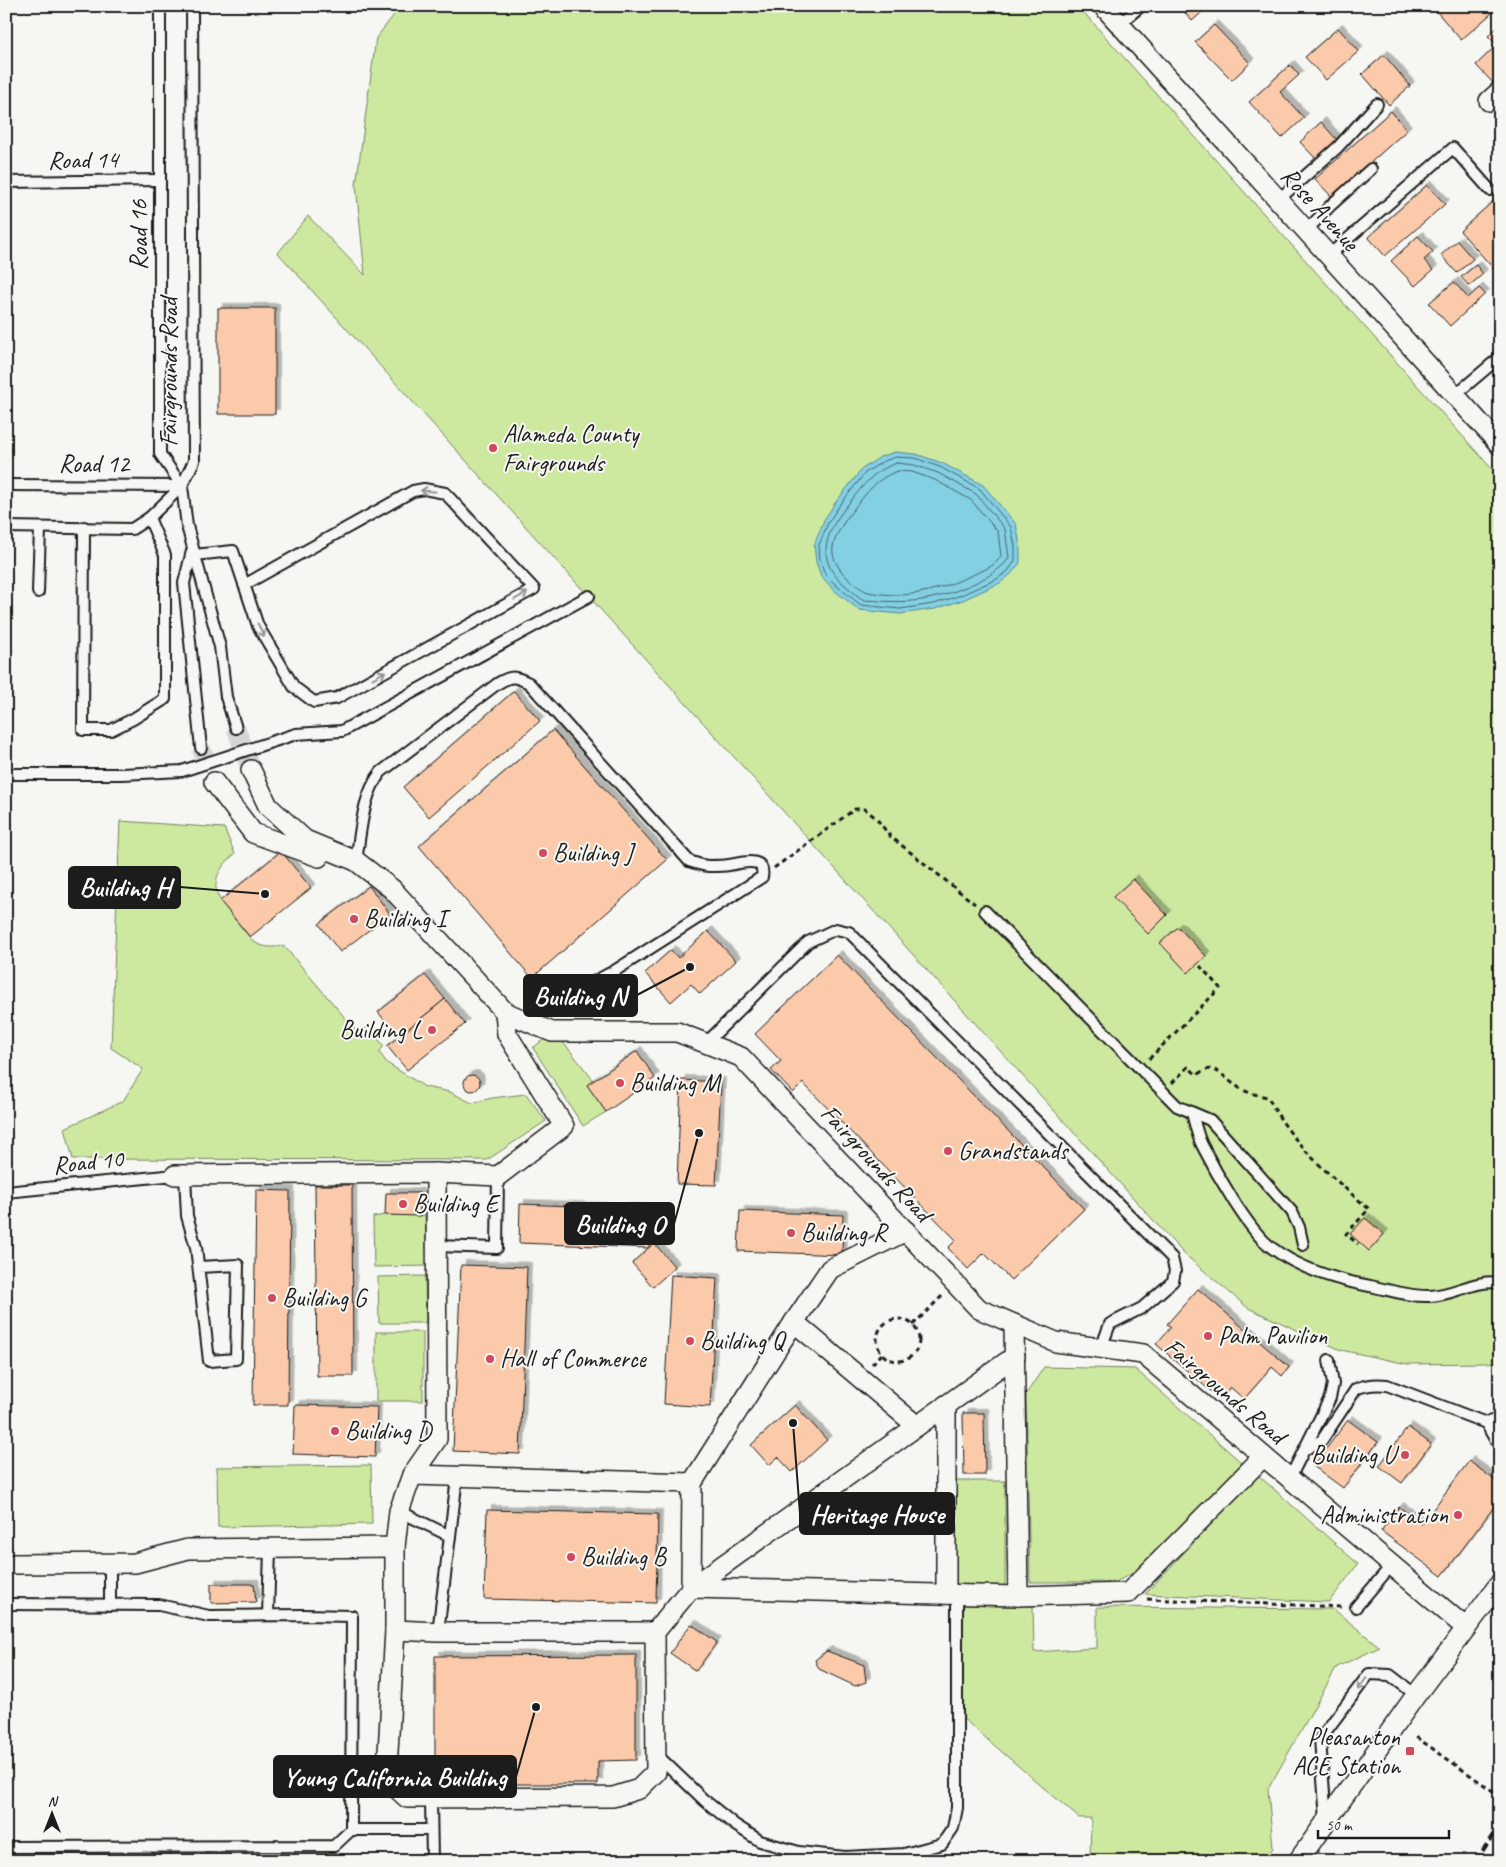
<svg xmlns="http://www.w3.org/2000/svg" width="1506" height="1867" viewBox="0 0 1506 1867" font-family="Caveat,sans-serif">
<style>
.green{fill:#cde9a0;stroke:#74825e}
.water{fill:#83cfe3;stroke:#5a8793}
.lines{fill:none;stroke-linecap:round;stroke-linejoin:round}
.shore{stroke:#45646c;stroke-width:1}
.building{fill:#fbcaaa;stroke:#1c1c1c;filter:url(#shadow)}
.minor-tunnel{stroke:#d5d5d2;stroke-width:19;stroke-dasharray:19 9;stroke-linecap:butt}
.service-casing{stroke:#1c1c1c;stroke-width:14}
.minor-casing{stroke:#1c1c1c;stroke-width:22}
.path{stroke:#1c1c1c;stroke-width:3;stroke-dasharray:5 4;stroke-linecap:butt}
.service{stroke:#f6f6f2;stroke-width:10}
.minor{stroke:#f6f6f2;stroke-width:19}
.rail{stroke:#1c1c1c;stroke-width:4;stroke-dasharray:8 4;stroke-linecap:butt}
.oneway{stroke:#949492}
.poi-dot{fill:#d1495b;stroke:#f6f6f2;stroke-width:2}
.labels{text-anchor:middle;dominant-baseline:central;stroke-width:4;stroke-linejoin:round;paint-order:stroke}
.street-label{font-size:25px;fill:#1c1c1c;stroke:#f6f6f2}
.poi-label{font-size:25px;fill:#1c1c1c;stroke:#f6f6f2;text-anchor:start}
.leader{fill:none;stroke:#1c1c1c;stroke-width:2}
.callout-dot{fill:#1c1c1c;stroke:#f6f6f2;stroke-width:2}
.callout{fill:#1c1c1c;stroke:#1c1c1c;stroke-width:2}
.callout-label{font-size:26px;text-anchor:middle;font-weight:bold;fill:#fff}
</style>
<defs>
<filter id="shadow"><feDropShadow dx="4.5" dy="-4.5" stdDeviation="0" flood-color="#0004"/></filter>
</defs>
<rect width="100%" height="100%" fill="#f6f6f2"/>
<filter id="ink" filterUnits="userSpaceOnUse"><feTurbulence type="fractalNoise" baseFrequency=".02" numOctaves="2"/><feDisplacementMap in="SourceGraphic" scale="10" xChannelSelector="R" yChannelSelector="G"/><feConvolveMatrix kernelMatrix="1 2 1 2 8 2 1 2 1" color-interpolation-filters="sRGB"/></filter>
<g filter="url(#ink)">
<g class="green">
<polygon points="401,6 1078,6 1500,478 1500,1361 1487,1363 1407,1364 1341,1350 1248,1308 1183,1253 278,253 308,216 365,275 356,185 376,38"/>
<path d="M 120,821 L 224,828 L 235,854 C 222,864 210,881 219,898 C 224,907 232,915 238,923 C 244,930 251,942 260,945 C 267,948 276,947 284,946 L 358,1033 L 368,1027 L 384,1046 L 379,1052 L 387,1063 L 425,1087 L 450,1092 L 472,1103 L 492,1098 L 526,1094 L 546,1121 L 487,1160 L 73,1159 L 65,1128 L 123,1101 L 143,1069 L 111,1048 Z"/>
<polygon points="544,1039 564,1043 594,1081 587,1085 606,1112 583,1126 533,1048"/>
<polygon points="385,1215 425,1215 427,1266 374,1267 373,1217"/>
<polygon points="425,1276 426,1323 379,1323 378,1277"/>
<rect x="376" y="1332" width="47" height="69"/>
<polygon points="1044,1367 1135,1369 1242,1463 1142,1568 1116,1582 1030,1582 1026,1394"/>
<polygon points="371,1465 372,1524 218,1527 217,1467"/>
<polygon points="1258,1475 1358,1564 1329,1602 1145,1594"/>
<rect x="956" y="1481" width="49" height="107"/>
<polygon points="961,1603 1033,1606 1034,1652 1097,1648 1097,1607 1333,1609 1380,1647 1337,1667 1268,1789 1273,1848 1262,1861 1090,1861 1091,1818 1079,1818 960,1716"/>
</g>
<polygon class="water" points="895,452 916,454 942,463 983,485 1016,524 1020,545 1020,563 1011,574 1000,583 963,600 935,609 900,614 859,610 835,591 821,576 816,562 814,545 824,520 835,503 862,469 880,457"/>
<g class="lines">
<g class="shore">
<polygon points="896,457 915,458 940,467 980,489 1011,527 1015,546 1015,561 1008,571 997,579 961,595 934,604 900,609 861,605 838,587 825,574 820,560 819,545 828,523 839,506 865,473 882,462"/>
<path d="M 897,463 L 914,465 L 938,473 L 976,494 L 1005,529 L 1009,558 C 997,577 954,593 932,598 C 915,602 897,602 879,601 C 875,600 869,601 864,600 C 858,597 851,590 846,586 C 815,561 824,535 846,507 C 862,487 872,471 897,463 Z"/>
<path d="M 898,471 L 912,472 L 935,480 L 971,500 L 998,532 L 1001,556 C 995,567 981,571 970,576 C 948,586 925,594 900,595 C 893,595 872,594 866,591 C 852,585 830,564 833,547 C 835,535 845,520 853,510 C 866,494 877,477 898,471 Z"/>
</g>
</g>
<g class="building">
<polygon points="1179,6 1209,6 1192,21"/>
<polygon points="1444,6 1459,6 1461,9 1464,6 1500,6 1461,40 1437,12"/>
<polygon points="1214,25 1250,63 1232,80 1195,42"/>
<polygon points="1500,25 1500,76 1493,83 1476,65 1497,45 1488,36"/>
<polygon points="1338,28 1359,51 1326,80 1305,57"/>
<polygon points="1384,55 1410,86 1389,105 1362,74"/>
<polygon points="1290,65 1299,75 1280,92 1304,118 1282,138 1249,102"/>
<polygon points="1391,111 1407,130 1332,197 1315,179"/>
<polygon points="1321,122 1337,140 1316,159 1300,142"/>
<polygon points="1427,185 1445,204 1385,256 1368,237"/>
<polygon points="1500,195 1500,276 1460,231"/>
<polygon points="1418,236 1433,252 1424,260 1433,270 1415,286 1391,261"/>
<polygon points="1457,241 1473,259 1457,273 1441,255"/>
<polygon points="1476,265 1483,274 1469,286 1461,277"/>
<polygon points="1454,282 1468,298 1479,288 1485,294 1450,326 1429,303"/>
<rect x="218" y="308" width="57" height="106"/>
<polygon points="514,691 540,721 429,817 403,787"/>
<polygon points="553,730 667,860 532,978 419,846"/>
<polygon points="281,851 311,888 250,937 220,901"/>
<polygon points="1133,879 1167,915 1148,934 1113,897"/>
<polygon points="369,886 390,914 340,952 319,924"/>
<polygon points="1178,927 1206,956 1188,973 1160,943"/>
<polygon points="708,931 736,961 700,994 691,984 671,1002 645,973 671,950 678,958"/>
<polygon points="837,955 1084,1209 1011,1280 984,1253 968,1269 948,1248 956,1240 803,1083 793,1093 771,1070 781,1061 755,1034"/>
<polygon points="425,975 445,999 398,1037 378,1012"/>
<polygon points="445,999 465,1024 407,1070 387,1046"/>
<polygon points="637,1051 655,1078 606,1112 587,1085"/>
<circle cx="472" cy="1083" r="8"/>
<polygon points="681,1080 721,1082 716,1185 677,1184"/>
<polygon points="315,1185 352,1185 353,1376 317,1376"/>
<polygon points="256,1190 290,1191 288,1405 253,1405"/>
<polygon points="386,1193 420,1193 420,1216 385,1215"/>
<polygon points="520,1204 650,1209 649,1248 519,1243"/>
<polygon points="740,1211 843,1215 842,1255 738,1251"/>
<polygon points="1365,1218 1384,1234 1369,1251 1350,1234"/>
<polygon points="654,1243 675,1267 653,1287 632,1263"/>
<polygon points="461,1265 527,1267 520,1454 453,1451"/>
<polygon points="671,1275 717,1278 710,1407 664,1404"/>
<polygon points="1198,1289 1289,1367 1282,1376 1272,1367 1244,1399 1230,1387 1220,1399 1156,1344 1171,1327 1167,1324"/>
<polygon points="295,1405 377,1407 375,1457 293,1454"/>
<polygon points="795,1405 827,1440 792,1472 778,1457 769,1465 751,1445"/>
<polygon points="963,1413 984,1413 985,1475 964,1475"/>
<polygon points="1348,1420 1378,1442 1343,1488 1313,1466"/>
<polygon points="1408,1427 1431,1444 1402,1483 1379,1466"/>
<polygon points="1469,1461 1500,1484 1500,1499 1442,1576 1381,1531 1399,1507 1422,1524"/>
<polygon points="487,1510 658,1514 656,1603 484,1599"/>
<polygon points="211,1584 254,1584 256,1602 211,1603"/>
<polygon points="691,1624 717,1642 696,1671 670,1653"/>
<polygon points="827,1651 864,1665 866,1682 855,1686 819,1669 815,1660"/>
<polygon points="636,1655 636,1760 598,1761 598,1784 478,1784 478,1758 435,1758 435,1656"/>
</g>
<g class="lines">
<g class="minor-tunnel">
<polyline points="236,728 251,770"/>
<polyline points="201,748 214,782"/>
</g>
<defs>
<g id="service">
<polyline points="160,6 160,454 182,486"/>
<polyline points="192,6 194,461 182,486 187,526 220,647 226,697 236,728"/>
<polyline points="1119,24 1141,6"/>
<polyline points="6,182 160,180"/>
<polyline points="1278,200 1338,147 1377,104"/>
<polyline points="1306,231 1331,205 1371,169"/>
<polyline points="1328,256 1453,148 1490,190"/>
<polyline points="1455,395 1500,357"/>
<polyline points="6,485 182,486"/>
<polyline points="6,527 132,529 149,518 182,486"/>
<polyline points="84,527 83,730 111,730 133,719 165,699 165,555 149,518"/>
<polyline points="192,551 184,583 201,748"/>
<polyline points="194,555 233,551 258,626 294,687 314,702 337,698 534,589 445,493 424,489 413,491 244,585"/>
<polyline points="38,592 40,528"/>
<polyline points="6,774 122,774 182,771 296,734 342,731 589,596"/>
<path d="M 356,861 C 361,831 362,796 381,772 L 497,684 C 511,675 515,676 529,683 L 689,861 C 695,863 702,866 709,866 C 715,866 723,866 729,865 C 741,863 766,855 762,877 L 616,970 L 524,1020"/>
<polyline points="985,911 1177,1106 1210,1120 1292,1212 1299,1227 1303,1245"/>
<polyline points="706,1043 808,942 836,929 849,932 1172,1258 1175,1271 1173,1281 1142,1308 1110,1324 1101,1348"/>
<path d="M 1192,1113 C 1195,1123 1197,1135 1202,1145 C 1215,1171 1249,1232 1272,1248 C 1300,1269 1337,1280 1370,1286 C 1389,1290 1411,1297 1430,1296 C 1455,1295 1475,1279 1500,1283"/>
<polyline points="185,1175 187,1216 196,1247 209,1361 236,1359 238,1265 199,1267"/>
<polyline points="6,1192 175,1175"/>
<polyline points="436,1246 497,1248 498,1176"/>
<polyline points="1486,1423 1500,1418"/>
<path d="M 1306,1449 L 1322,1440 L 1356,1389 C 1366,1384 1376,1384 1387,1385 L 1486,1423 L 1496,1441 L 1500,1444"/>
<polyline points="1290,1478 1330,1398 1333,1384 1329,1360"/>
<polyline points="399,1511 450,1536 438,1632"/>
<polyline points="450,1536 457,1477"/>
<polyline points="6,1604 159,1605 209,1616 303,1615 352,1616 351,1830"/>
<polyline points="110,1605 110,1563"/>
<polyline points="1356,1607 1391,1566"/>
<polyline points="268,1615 270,1549"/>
<polyline points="656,1754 704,1800 735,1825 760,1841 799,1852 845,1857 904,1854 942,1844 953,1828 957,1808 957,1594"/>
<polyline points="431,1798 432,1861"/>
<polyline points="1326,1820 1320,1739 1369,1674 1390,1675 1416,1695"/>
<polyline points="6,1847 334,1846 351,1830 431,1830"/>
</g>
<g id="minor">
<polyline points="1103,6 1500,445"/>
<polyline points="1489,101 1500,91"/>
<polyline points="251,770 268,806 305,840 356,861 392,889 505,1012 552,1032 677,1032 741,1057 979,1309 1056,1342 1143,1354 1466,1628"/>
<polyline points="214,782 253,833 319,857"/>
<polyline points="175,1175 436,1173 498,1176 564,1126 507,1034 505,1012"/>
<polyline points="794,1322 917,1426"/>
<polyline points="1014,1325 1018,1596"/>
<polyline points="946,1405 946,1594"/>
<polyline points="412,1475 692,1483"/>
<polyline points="395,1547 395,1630 387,1769 393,1785 407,1798 613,1797 639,1789 656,1772 655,1632 691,1588 1018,1596 1128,1593 1263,1457"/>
<polyline points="13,1564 135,1563 188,1549 395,1547 399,1511 412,1475 437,1439 436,1173"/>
<polyline points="691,1588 692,1483 794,1322 830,1269 906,1231"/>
<polyline points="691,1588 1015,1356"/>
<polyline points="395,1630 438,1632 655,1632"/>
<polyline points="1298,1861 1416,1695 1500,1583"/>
</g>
</defs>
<use href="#service" class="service-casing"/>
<use href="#minor" class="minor-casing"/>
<g class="path">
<polyline points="774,868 855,809 865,809 876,818 890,836 975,904"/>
<polyline points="1149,1059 1220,988 1200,966"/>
<path d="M 1172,1083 L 1188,1067 L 1197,1075 C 1214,1060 1223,1078 1238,1087 C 1247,1093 1257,1095 1268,1097 C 1291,1144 1330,1175 1369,1209 L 1346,1234 L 1358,1244"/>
<circle cx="898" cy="1340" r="21"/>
<polyline points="913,1325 942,1296"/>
<polyline points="872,1364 882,1354"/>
<polyline points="1147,1599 1343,1607"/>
<polyline points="1416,1737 1500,1796"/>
</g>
<use href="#service" class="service"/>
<use href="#minor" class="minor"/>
<polyline class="rail" points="1476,1861 1500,1824"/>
</g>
<defs><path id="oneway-shaft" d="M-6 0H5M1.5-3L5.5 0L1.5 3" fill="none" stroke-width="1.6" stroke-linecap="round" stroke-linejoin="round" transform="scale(1.25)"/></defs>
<g class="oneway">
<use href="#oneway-shaft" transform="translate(428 491) rotate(-175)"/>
<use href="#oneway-shaft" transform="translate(521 596) rotate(-29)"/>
<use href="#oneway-shaft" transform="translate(261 630) rotate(63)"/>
<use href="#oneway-shaft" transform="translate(379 675) rotate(-29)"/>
<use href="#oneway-shaft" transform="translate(1362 1684) rotate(127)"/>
</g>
</g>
<g class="poi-dot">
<circle cx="493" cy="448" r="5"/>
<circle cx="543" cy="853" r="5"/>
<circle cx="354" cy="919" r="5"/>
<circle cx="432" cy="1030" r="5"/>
<circle cx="620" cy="1083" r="5"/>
<circle cx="948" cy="1151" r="5"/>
<circle cx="403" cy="1204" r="5"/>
<circle cx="791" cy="1233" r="5"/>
<circle cx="272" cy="1298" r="5"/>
<circle cx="1208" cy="1336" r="5"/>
<circle cx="690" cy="1341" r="5"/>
<circle cx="490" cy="1359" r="5"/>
<circle cx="335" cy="1431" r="5"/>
<circle cx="1405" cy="1455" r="5"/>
<circle cx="1458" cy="1515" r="5"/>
<circle cx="571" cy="1557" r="5"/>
<rect x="1405" y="1746" width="10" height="10" rx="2.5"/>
</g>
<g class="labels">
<g class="street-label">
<text transform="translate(83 160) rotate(-1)">Road 14</text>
<text transform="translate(1320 209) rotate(48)">Rose Avenue</text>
<text transform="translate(139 235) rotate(-90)">Road 16</text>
<text transform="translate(169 372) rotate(-90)">Fairgrounds Road</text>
<text x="94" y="464">Road 12</text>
<text transform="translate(88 1162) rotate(-6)">Road 10</text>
<text transform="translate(876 1163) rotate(47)">Fairgrounds Road</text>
<text transform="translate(1225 1391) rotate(40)">Fairgrounds Road</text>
</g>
<g class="poi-label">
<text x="503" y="434">Alameda County<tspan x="503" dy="29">Fairgrounds</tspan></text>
<text x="553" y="853">Building J</text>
<text x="364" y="919">Building I</text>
<text x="422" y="1030" text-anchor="end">Building L</text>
<text x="630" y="1083">Building M</text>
<text x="958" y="1151">Grandstands</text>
<text x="413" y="1204">Building E</text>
<text x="801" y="1233">Building R</text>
<text x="282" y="1298">Building G</text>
<text x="1218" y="1336">Palm Pavilion</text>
<text x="700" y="1341">Building Q</text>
<text x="500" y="1359">Hall of Commerce</text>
<text x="345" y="1431">Building D</text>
<text x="1395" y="1455" text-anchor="end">Building U</text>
<text x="1448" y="1515" text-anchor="end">Administration</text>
<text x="581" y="1557">Building B</text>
<text x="1400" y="1737" text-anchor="end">Pleasanton<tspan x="1400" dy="29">ACE Station</tspan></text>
</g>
</g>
<path class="leader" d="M265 894L180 887M690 967L637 995M699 1133L674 1224M793 1423L800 1514M536 1707L516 1777"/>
<g class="callout-dot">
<circle cx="265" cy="894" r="5"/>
<circle cx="690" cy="967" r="5"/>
<circle cx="699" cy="1133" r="5"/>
<circle cx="793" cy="1423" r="5"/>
<circle cx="536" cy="1707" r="5"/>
</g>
<g class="callout">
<rect x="69" y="867" width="111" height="41" rx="5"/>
<rect x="524" y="975" width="113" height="41" rx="5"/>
<rect x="565" y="1203" width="109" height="41" rx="5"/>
<rect x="800" y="1493" width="154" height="41" rx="5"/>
<rect x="274" y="1756" width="242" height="41" rx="5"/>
</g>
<g class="callout-label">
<text x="125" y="896">Building H</text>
<text x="580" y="1005">Building N</text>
<text x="620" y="1233">Building O</text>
<text x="877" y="1523">Heritage House</text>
<text x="395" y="1786">Young California Building</text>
</g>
<rect width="1506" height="1867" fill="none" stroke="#f6f6f2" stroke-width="25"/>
<rect x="12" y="12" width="1481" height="1842" fill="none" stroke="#1c1c1c" stroke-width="2" filter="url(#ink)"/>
<g transform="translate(52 1814)" stroke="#f6f6f2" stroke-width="4" paint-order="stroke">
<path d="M0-4L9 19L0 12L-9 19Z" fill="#1c1c1c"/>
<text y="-8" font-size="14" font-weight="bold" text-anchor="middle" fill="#1c1c1c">N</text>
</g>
<path d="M1318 1830v8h131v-8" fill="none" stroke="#1c1c1c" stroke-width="2.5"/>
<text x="1326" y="1830" font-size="15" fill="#1c1c1c" stroke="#f6f6f2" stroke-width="4" paint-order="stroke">50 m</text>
</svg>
